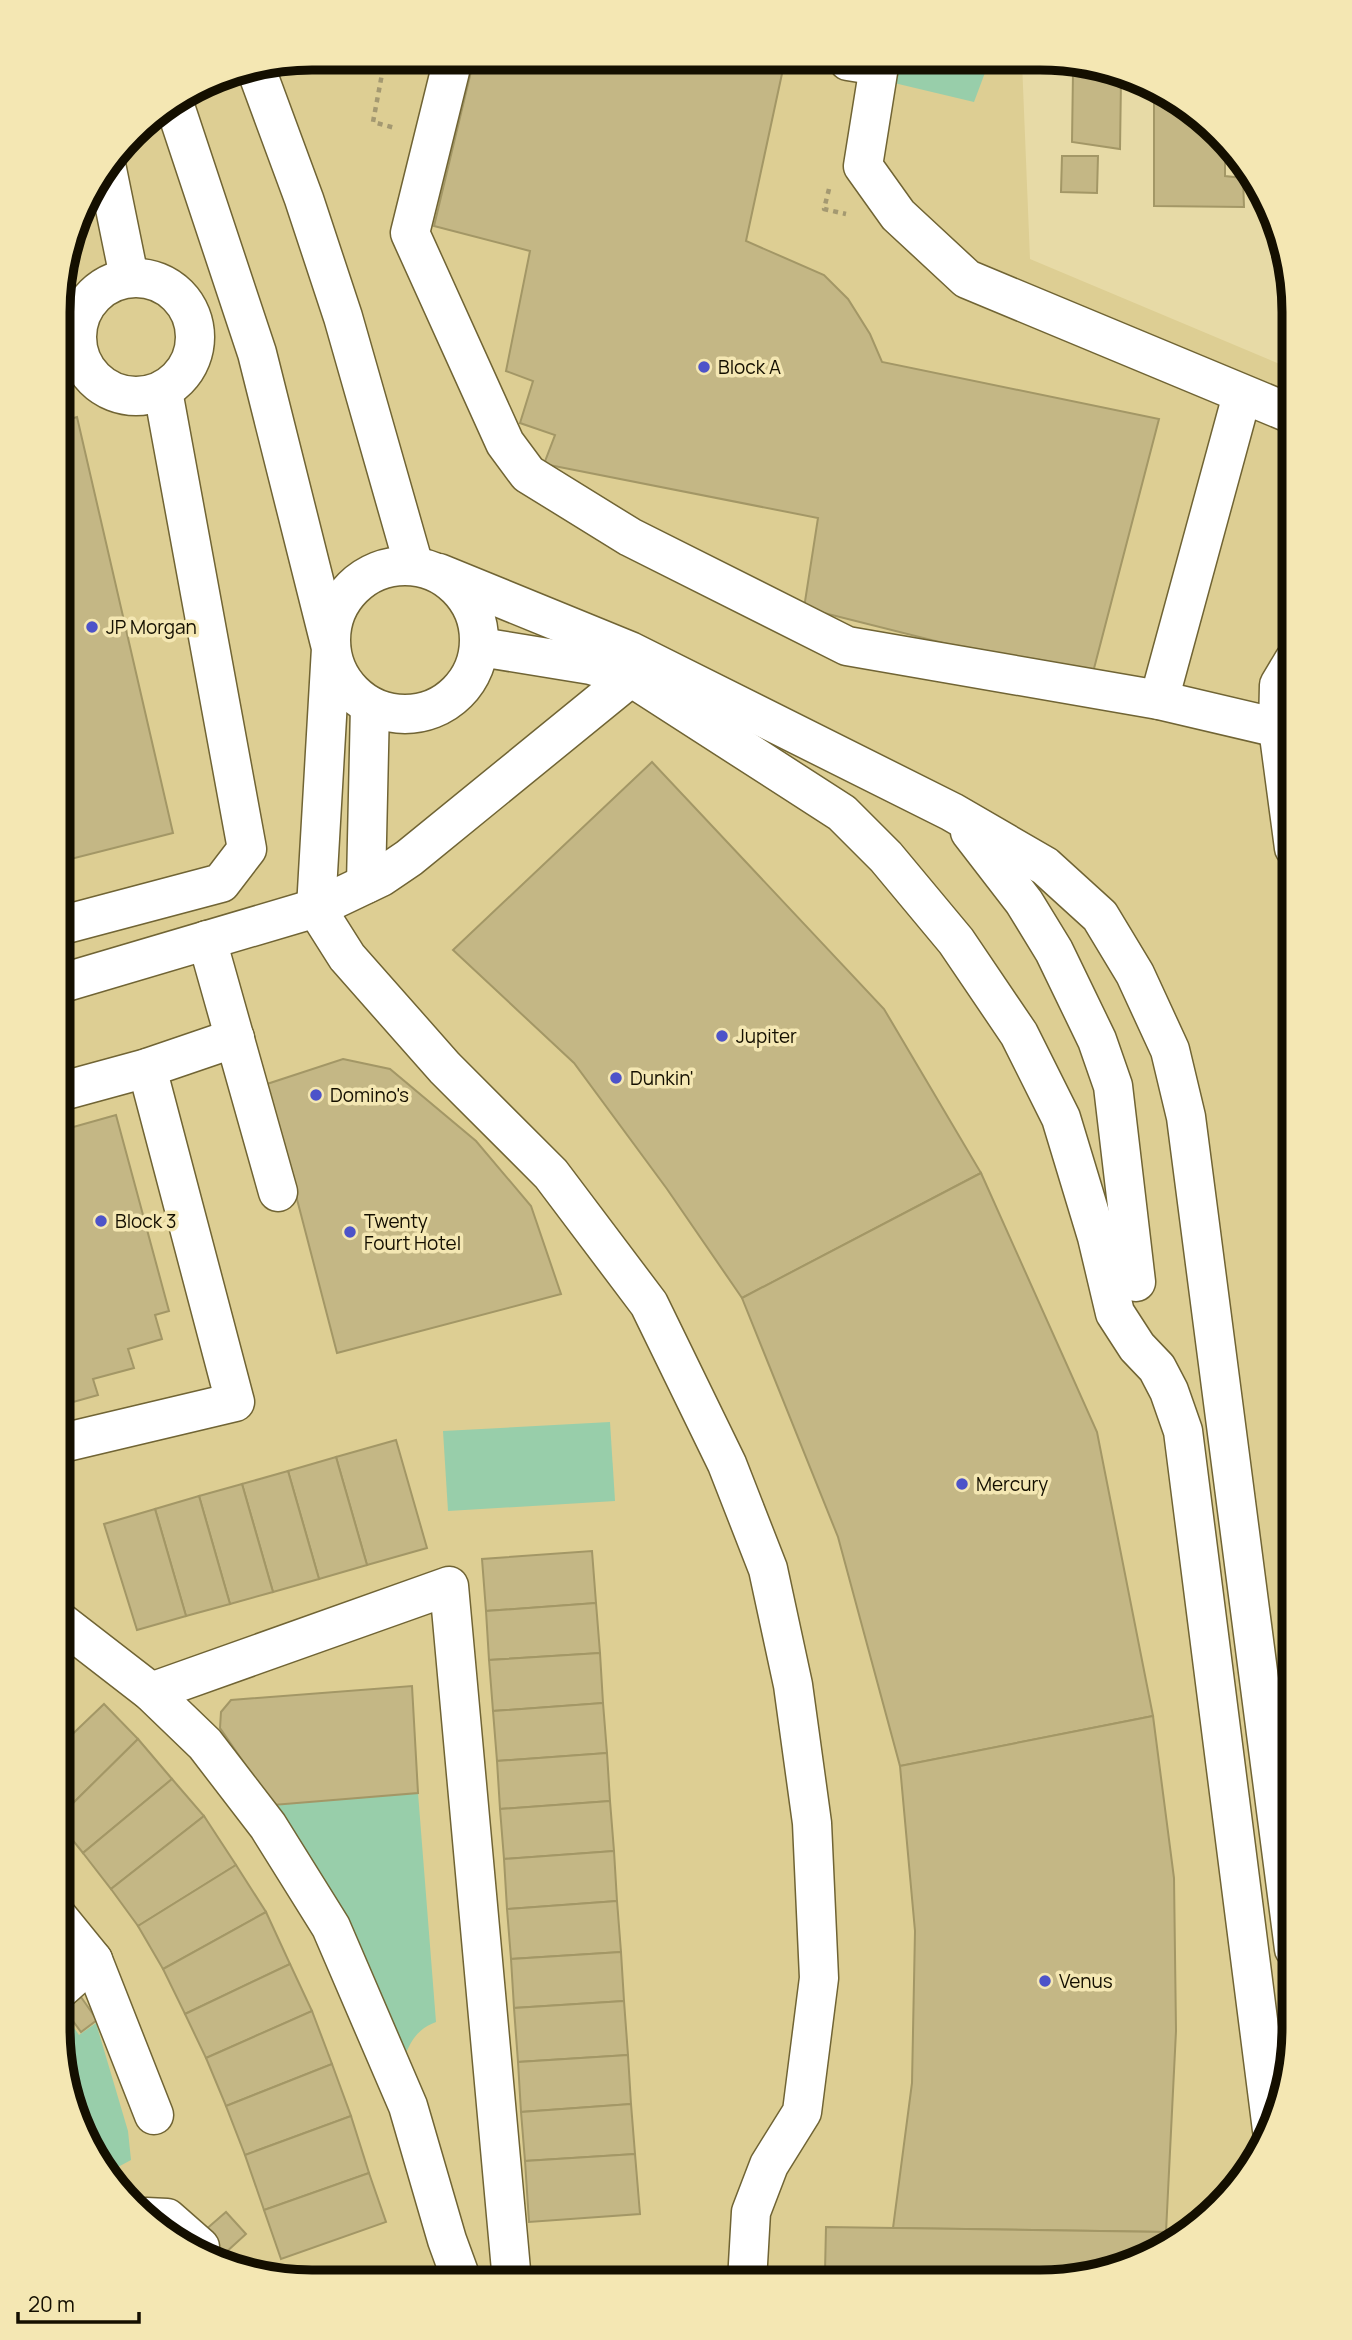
<svg xmlns="http://www.w3.org/2000/svg" width="1352" height="2340" viewBox="0 0 1352 2340" font-family="Manrope,sans-serif">
<style>
.built{fill:#ddce93}
.green{fill:#98ceaa}
.building{fill:#c4b785;stroke:#a39766;stroke-width:2}
.lines{fill:none;stroke-linecap:round;stroke-linejoin:round}
.minor-casing{stroke:#706434;stroke-width:41}
.path{stroke:#a49971;stroke-width:4.5;stroke-dasharray:5 5;stroke-linecap:butt}
.minor{stroke:#fff;stroke-width:38}
.poi-dot{fill:#4d53c9;stroke:#f4e7b3;stroke-width:2.5}
.labels{text-anchor:middle;dominant-baseline:central;stroke-width:7;stroke-linejoin:round;paint-order:stroke}
.poi-label{font-size:19px;fill:#140f00;stroke:#f4e7b3;text-anchor:start}
.rim{fill:none;stroke:#140f00;stroke-width:9}
</style>
<rect width="100%" height="100%" fill="#e7daa6"/>
<polygon class="built" points="312,58 1022,62 1030,259 1294,370 1294,2045 1275,2125 1241,2183 1181,2239 1122,2269 1040,2282 279,2280 157,2229 101,2169 71,2110 58,2028 60,280 84,199 144,121 215,77"/>
<g class="green">
<polygon points="893,61 989,62 974,102 890,82"/>
<polygon points="610,1422 615,1501 448,1511 443,1431"/>
<path d="M 418,1793 L 436,2022 C 420,2028 413,2037 406,2053 L 377,1987 L 273,1805 Z"/>
<polygon points="63,2012 79,2035 96,2023 128,2131 131,2160 105,2174 71,2110 58,2028 58,2017"/>
</g>
<g class="building">
<polygon points="474,59 742,60 783,69 746,241 824,275 848,299 870,334 882,362 1159,419 1091,680 804,608 818,518 544,464 555,435 520,423 533,381 506,371 530,251 434,226"/>
<polygon points="1073,72 1121,80 1120,149 1072,142"/>
<polygon points="1154,95 1207,121 1225,147 1225,176 1243,178 1244,207 1154,206"/>
<polygon points="1062,156 1098,156 1097,193 1061,192"/>
<polygon points="77,417 173,833 59,862 60,422"/>
<polygon points="652,762 884,1009 981,1173 742,1298 667,1189 574,1063 453,950"/>
<polygon points="343,1059 390,1069 476,1141 531,1206 561,1294 337,1353 267,1084"/>
<polygon points="116,1115 169,1311 155,1315 162,1339 128,1349 134,1368 93,1379 98,1395 59,1406 59,1131"/>
<polygon points="981,1173 1097,1432 1153,1716 900,1766 838,1537 742,1298"/>
<polygon points="396,1440 427,1548 367,1565 336,1457"/>
<polygon points="336,1457 367,1565 319,1579 288,1471"/>
<polygon points="288,1471 319,1579 273,1592 242,1484"/>
<polygon points="242,1484 273,1592 230,1604 199,1496"/>
<polygon points="199,1496 230,1604 186,1616 155,1509"/>
<polygon points="155,1509 186,1616 137,1630 104,1524"/>
<polygon points="592,1551 596,1603 486,1611 482,1559"/>
<polygon points="596,1603 600,1653 489,1660 486,1611"/>
<polygon points="600,1653 603,1703 493,1711 489,1660"/>
<polygon points="412,1686 418,1793 273,1805 220,1728 221,1712 231,1700"/>
<polygon points="603,1703 607,1753 497,1761 493,1711"/>
<polygon points="104,1704 138,1739 58,1818 58,1748"/>
<polygon points="1153,1716 1174,1878 1176,2031 1166,2232 893,2228 912,2083 915,1931 900,1766"/>
<polygon points="138,1739 172,1779 83,1853 58,1822 58,1818"/>
<polygon points="607,1753 610,1801 500,1809 497,1761"/>
<polygon points="172,1779 204,1816 111,1889 83,1853"/>
<polygon points="610,1801 614,1851 504,1859 500,1809"/>
<polygon points="204,1816 236,1865 138,1926 111,1889"/>
<polygon points="614,1851 617,1901 507,1909 504,1859"/>
<polygon points="236,1865 266,1912 163,1969 138,1926"/>
<polygon points="617,1901 621,1952 511,1959 507,1909"/>
<polygon points="266,1912 290,1964 185,2014 163,1969"/>
<polygon points="621,1952 624,2001 514,2008 511,1959"/>
<polygon points="290,1964 312,2011 206,2058 185,2014"/>
<polygon points="81,1997 97,2020 81,2032 65,2010"/>
<polygon points="624,2001 628,2055 518,2062 514,2008"/>
<polygon points="312,2011 332,2064 226,2106 206,2058"/>
<polygon points="628,2055 631,2104 521,2112 518,2062"/>
<polygon points="332,2064 351,2116 245,2155 226,2106"/>
<polygon points="631,2104 635,2154 525,2161 521,2112"/>
<polygon points="351,2116 369,2173 264,2210 245,2155"/>
<polygon points="635,2154 640,2214 529,2222 525,2161"/>
<polygon points="369,2173 386,2222 281,2259 264,2210"/>
<polygon points="226,2212 246,2234 224,2254 204,2231"/>
<polygon points="826,2227 1166,2232 1189,2232 1181,2239 1122,2269 1040,2282 778,2281 778,2272 825,2272"/>
</g>
<g class="lines">
<defs>
<g id="minor">
<polyline points="453,59 410,233 505,443 528,474 630,537 847,646 1159,700 1278,728"/>
<polyline points="848,61 879,66 863,166 898,215 967,279 1294,415"/>
<polyline points="256,69 304,199 343,317 414,566"/>
<polyline points="174,103 257,353 331,648 316,908 347,957 445,1068 551,1174 649,1304 727,1464 768,1569 793,1685 812,1823 819,1978 802,2112 769,2165 751,2212 747,2281"/>
<polyline points="107,169 129,277"/>
<circle cx="136" cy="337" r="59"/>
<circle cx="405" cy="640" r="74"/>
<polyline points="439,573 630,651 952,812 1045,866 1100,916 1135,974 1170,1050 1186,1117 1294,1949"/>
<polyline points="480,647 591,665 631,677 842,813 886,857 956,941 1019,1034 1061,1118 1097,1237 1115,1313 1137,1347 1157,1368 1169,1391 1183,1431 1272,2130"/>
<polyline points="1159,700 1242,395"/>
<polyline points="970,832 1024,902 1054,951 1097,1040 1113,1086 1136,1282"/>
<polyline points="1294,848 1278,728 1279,685 1294,660"/>
<polyline points="366,884 370,706"/>
<polyline points="59,926 221,883 247,849 163,391"/>
<polyline points="207,940 278,1192"/>
<polyline points="59,984 316,908 381,877 409,858 631,677 644,662"/>
<polyline points="59,1092 147,1068 235,1038"/>
<polyline points="58,1444 235,1402 147,1068"/>
<polyline points="58,1620 151,1692 205,1744 268,1826 331,1927 408,2106 447,2240 462,2281"/>
<polyline points="151,1692 449,1586 512,2281"/>
<polyline points="58,1917 93,1960 154,2115"/>
<polyline points="58,1991 93,1960"/>
<polyline points="146,2217 167,2218 200,2247"/>
</g>
</defs>
<use href="#minor" class="minor-casing"/>
<g class="path">
<polyline points="385,58 373,122 395,128"/>
<polyline points="773,61 808,69"/>
<polyline points="829,189 824,209 846,214"/>
</g>
<use href="#minor" class="minor"/>
</g>
<g class="poi-dot">
<circle cx="704" cy="367" r="7"/>
<circle cx="92" cy="627" r="7"/>
<circle cx="722" cy="1036" r="7"/>
<circle cx="616" cy="1078" r="7"/>
<circle cx="316" cy="1095" r="7"/>
<circle cx="101" cy="1221" r="7"/>
<circle cx="350" cy="1232" r="7"/>
<circle cx="962" cy="1484" r="7"/>
<circle cx="1045" cy="1981" r="7"/>
</g>
<g class="labels">
<g class="poi-label">
<text x="718" y="367">Block A</text>
<text x="106" y="627">JP Morgan</text>
<text x="736" y="1036">Jupiter</text>
<text x="630" y="1078">Dunkin'</text>
<text x="330" y="1095">Domino's</text>
<text x="115" y="1221">Block 3</text>
<text x="364" y="1221">Twenty<tspan x="364" dy="22">Fourt Hotel</tspan></text>
<text x="976" y="1484">Mercury</text>
<text x="1059" y="1981">Venus</text>
</g>
</g>
<path d="M0 0H1352V2340H0ZM312 70H1040A242 242 0 0 1 1282 312V2028A242 242 0 0 1 1040 2270H312A242 242 0 0 1 70 2028V312A242 242 0 0 1 312 70Z" fill="#f4e7b3" fill-rule="evenodd"/>
<path class="rim" d="M312 70H1040A242 242 0 0 1 1282 312V2028A242 242 0 0 1 1040 2270H312A242 242 0 0 1 70 2028V312A242 242 0 0 1 312 70Z"/>
<path d="M18 2312v10h121v-10" fill="none" stroke="#140f00" stroke-width="3.5"/>
<text x="28" y="2312" font-size="21" fill="#140f00" stroke="#f4e7b3" stroke-width="5" paint-order="stroke">20 m</text>
</svg>
